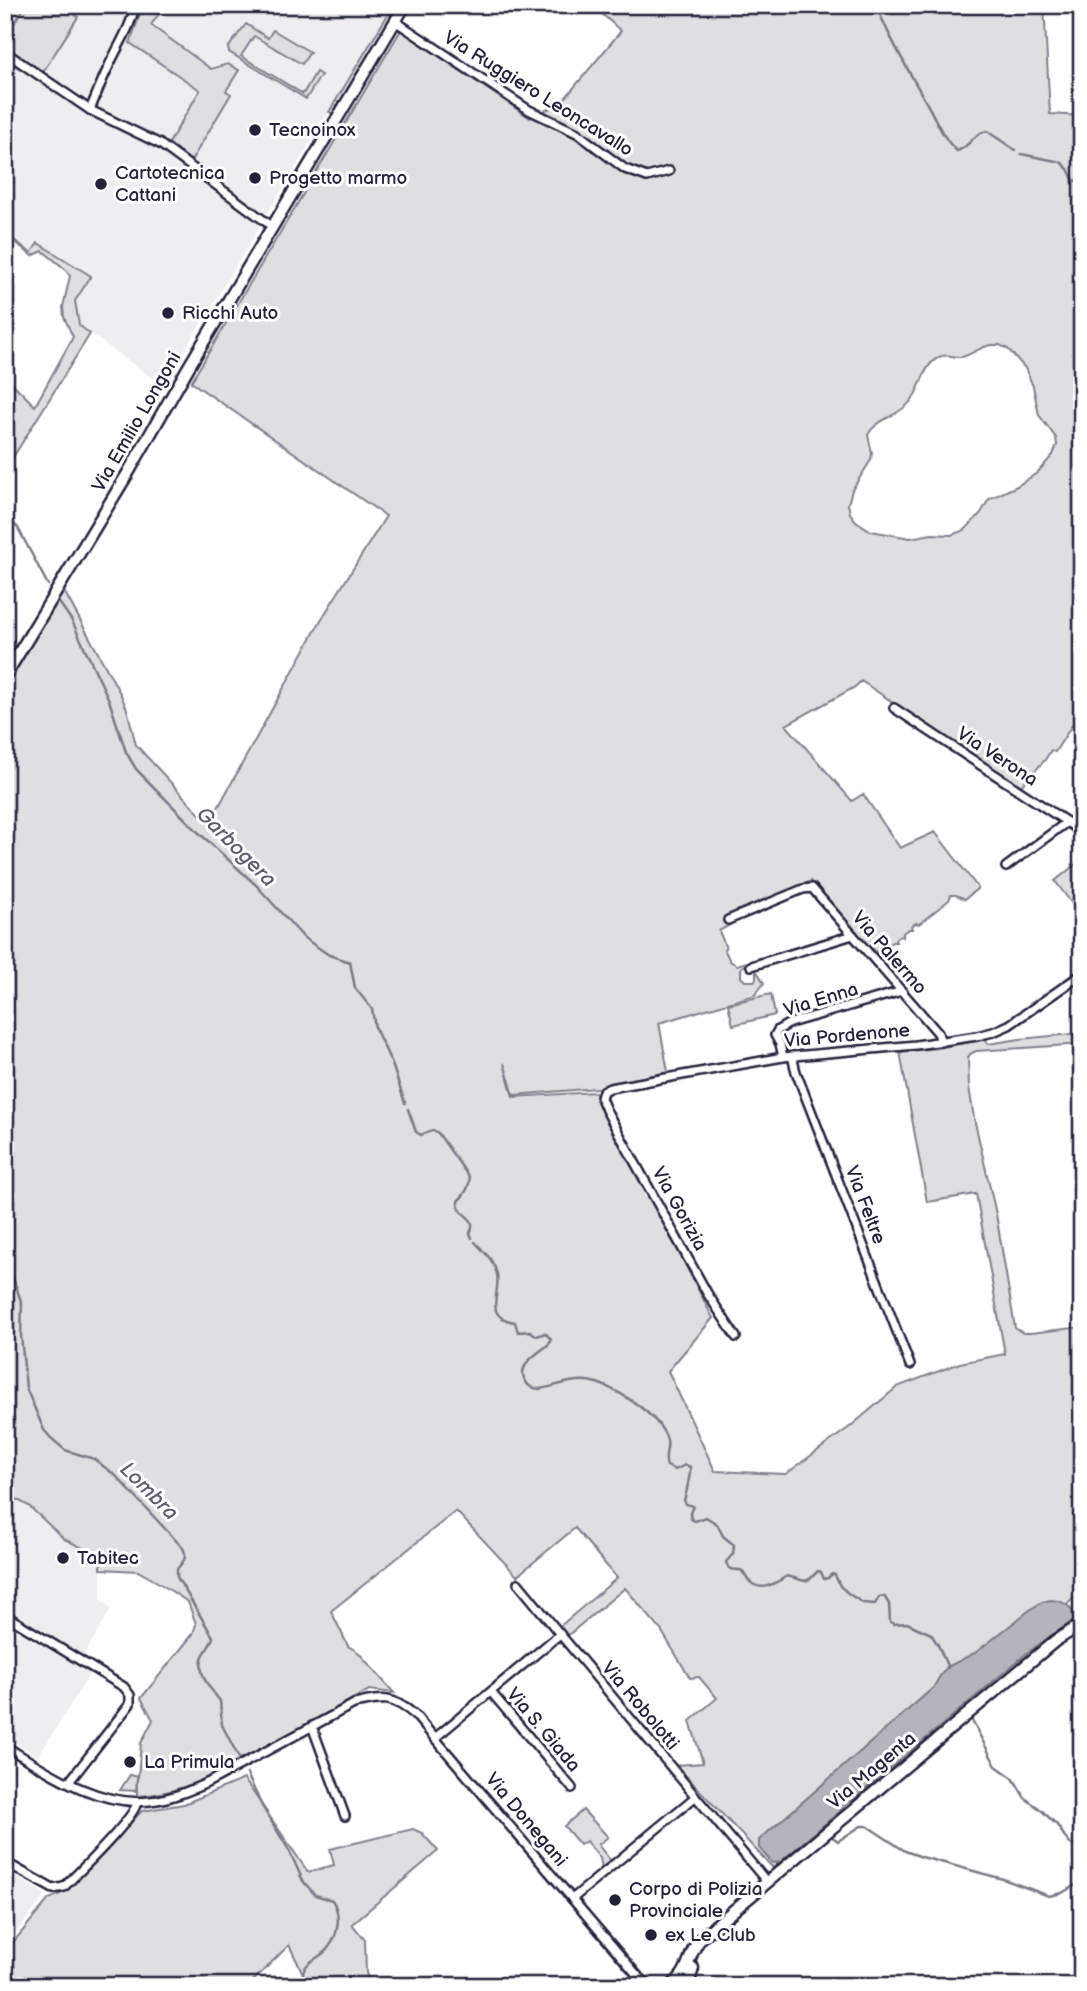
<svg xmlns="http://www.w3.org/2000/svg" width="1087" height="1991" viewBox="0 0 1087 1991" font-family="'Balsamiq Sans',sans-serif">
<style>
.built{fill:#eeeef1}
.green{fill:#dfdfe2;stroke:#80808e;stroke-width:2;fill-rule:evenodd}
.water{fill:#b4b4bc;stroke:#7a7a88;stroke-width:2}
.lines{fill:none;stroke-linecap:round;stroke-linejoin:round}
.stream{stroke:#7a7a88;stroke-width:2.5}
.street-casing{stroke:#22223b;stroke-width:12}
.secondary-casing{stroke:#22223b;stroke-width:15}
.street{stroke:#fff;stroke-width:7}
.secondary{stroke:#fff;stroke-width:10}
.poi-dot{fill:#22223b;stroke:#fff;stroke-width:2.5}
.labels{text-anchor:middle;dominant-baseline:central;stroke-width:6;stroke-linejoin:round;paint-order:stroke}
.street-label{font-size:19px;fill:#22223b;stroke:#fff}
.poi-label{font-size:19px;fill:#22223b;stroke:#fff;text-anchor:start}
.water-label{font-size:21px;font-style:italic;fill:#5c5c6f;stroke:#fff}
</style>
<rect width="100%" height="100%" fill="#fff"/>
<filter id="ink" filterUnits="userSpaceOnUse"><feTurbulence type="fractalNoise" baseFrequency=".0143" numOctaves="2"/><feDisplacementMap in="SourceGraphic" scale="14" xChannelSelector="R" yChannelSelector="G"/><feConvolveMatrix kernelMatrix="1 2 1 2 8 2 1 2 1" color-interpolation-filters="sRGB"/></filter>
<g filter="url(#ink)">
<g class="built">
<polygon points="5,5 381,5 390,11 163,386 79,325 75,301 91,276 38,243 32,254 5,233"/>
<polygon points="5,1493 29,1505 64,1539 101,1557 101,1600 111,1609 84,1655 5,1609"/>
<polygon points="5,1624 90,1673 38,1757 5,1737"/>
<polygon points="5,1870 46,1895 5,1946"/>
</g>
<g class="green">
<polygon points="26,5 62,5 78,17 43,72 5,46 5,37"/>
<polygon points="145,5 165,5 151,25 211,69 228,64 239,70 226,91 231,94 191,161 169,143 200,90 130,43 140,14"/>
<path d="M 592,5 L 1044,5 L 1050,114 L 1082,116 L 1082,715 L 1079,714 L 1055,752 L 1051,750 L 1045,760 L 1020,787 L 861,681 L 855,687 L 786,725 L 852,801 L 863,794 L 900,848 L 935,832 L 978,888 L 965,899 L 956,895 L 951,895 L 949,900 L 919,924 L 916,923 L 911,926 L 912,929 L 908,929 L 903,933 L 903,937 L 900,936 L 895,939 L 896,942 L 892,942 L 887,946 L 887,949 L 878,954 L 870,946 L 868,947 L 811,881 L 729,918 L 726,921 L 730,925 L 719,931 L 726,948 L 724,949 L 730,961 L 737,965 L 751,961 L 741,968 L 741,977 L 745,981 L 754,981 L 756,979 L 756,970 L 764,983 L 755,995 L 659,1023 L 668,1072 L 597,1088 L 514,1095 L 504,1063 L 513,1097 L 595,1092 L 713,1318 L 668,1371 L 715,1471 L 786,1474 L 851,1426 L 897,1387 L 960,1363 L 1005,1354 L 976,1194 L 927,1202 L 900,1052 L 938,1048 L 986,1039 L 988,1044 L 1020,1039 L 1082,1033 L 1082,1044 L 976,1051 L 970,1054 L 968,1058 L 969,1087 L 974,1118 L 996,1214 L 1015,1328 L 1023,1333 L 1030,1333 L 1082,1327 L 1082,1591 L 919,1735 L 773,1868 L 676,1765 L 703,1763 L 690,1721 L 717,1698 L 699,1677 L 690,1678 L 661,1630 L 625,1588 L 567,1636 L 559,1627 L 617,1578 L 575,1528 L 517,1576 L 456,1511 L 331,1611 L 348,1646 L 358,1652 L 394,1693 L 369,1690 L 203,1780 C 181,1789 161,1795 137,1796 L 137,1778 L 136,1791 L 120,1790 L 130,1775 L 138,1777 L 141,1743 L 153,1720 L 141,1698 L 193,1634 L 196,1624 L 188,1602 L 159,1583 L 138,1571 L 101,1569 L 101,1557 L 64,1539 L 29,1506 L 5,1493 L 5,684 L 64,591 L 121,695 L 127,709 L 136,745 L 209,824 L 321,620 L 386,516 L 191,382 L 401,30 L 530,118 L 562,102 L 621,31 ZM 991,345 L 1000,345 L 1008,349 L 1025,368 L 1033,386 L 1039,415 L 1056,438 L 1057,445 L 1053,455 L 1037,473 L 1017,486 L 989,499 L 981,513 L 965,530 L 951,535 L 932,534 L 910,538 L 871,531 L 856,521 L 850,513 L 848,504 L 852,490 L 871,460 L 872,453 L 868,435 C 876,419 899,416 910,402 C 922,389 922,366 939,357 C 948,353 953,358 961,357 C 970,356 979,347 991,345 Z"/>
<polygon points="390,11 392,19 334,114 329,112"/>
<polygon points="246,24 268,38 273,30 310,52 302,64 254,36 241,56 303,94 316,72 321,75 306,99 229,52 228,48"/>
<polygon points="5,233 31,253 38,243 91,276 75,301 79,325 90,334 5,470 5,376 35,406 73,337 64,317 63,307 70,276 65,269 43,251 32,256"/>
<polygon points="1082,859 1082,917 1055,881"/>
<polygon points="771,994 775,1015 733,1025 728,1004"/>
<polygon points="244,1779 308,1872 334,1865 330,1849 413,1829 422,1833 438,1851 352,1924 365,1940 366,1973 371,1986 309,1986 289,1945 248,1986 5,1986 5,1952 49,1899 65,1892 142,1811 184,1804"/>
<polygon points="583,1810 608,1837 598,1845 611,1861 602,1868 600,1858 586,1841 580,1845 564,1826"/>
</g>
<path class="water" d="M 1051,1600 C 1063,1601 1073,1605 1075,1619 L 1027,1653 L 780,1862 L 772,1863 L 759,1848 L 759,1840 L 933,1688 L 940,1676 L 947,1667 L 975,1653 L 1031,1609 L 1042,1602 Z"/>
<g class="lines">
<g class="stream">
<path d="M 876,5 C 890,40 909,71 927,104 C 936,119 943,139 957,151 C 971,146 972,134 987,131 L 1015,150"/>
<polyline points="1021,154 1061,162 1068,169 1073,179 1082,185"/>
<polyline points="5,515 18,528 48,585"/>
<polyline points="56,598 72,621 109,700 126,752 136,769 198,832 256,885 304,938 329,955 350,962 355,988 372,1009 375,1028 392,1064 405,1103"/>
<path d="M 408,1109 L 416,1132 L 421,1135 L 433,1130 L 438,1133 L 469,1177 C 471,1185 464,1196 458,1201 C 457,1218 479,1215 470,1233 L 472,1238"/>
<path d="M 475,1242 C 484,1252 494,1260 497,1274 C 501,1295 482,1317 515,1322 L 518,1332 L 530,1331 L 537,1336 L 545,1333 L 551,1339 L 549,1344 C 539,1353 516,1365 525,1380 C 528,1387 532,1388 539,1389 C 555,1387 570,1379 587,1381 C 611,1383 660,1415 667,1440 C 669,1449 663,1457 667,1466 L 675,1470 L 685,1465 L 690,1467 C 691,1472 686,1495 684,1500 L 686,1504 L 693,1506 L 690,1513 L 691,1519 L 695,1521 L 706,1517 L 717,1524 L 723,1536 L 734,1545 L 733,1554 L 726,1562 C 728,1570 734,1570 741,1570 C 744,1573 746,1577 748,1580 C 761,1594 775,1583 787,1576 L 805,1581 L 810,1579 L 818,1571 L 821,1572 L 824,1579 L 828,1578 L 832,1574 L 835,1575 L 840,1586 L 849,1594 L 863,1603 L 875,1604 L 879,1597 L 884,1596 L 889,1604 L 890,1622 L 895,1624 L 907,1623 L 931,1634 L 938,1645 L 948,1668"/>
<path d="M 5,1255 L 22,1304 L 21,1335 L 26,1388 L 44,1430 L 51,1438 L 65,1450 L 94,1459 L 116,1476 L 183,1548 C 188,1558 183,1562 177,1569 L 177,1577 L 213,1637 C 211,1646 204,1651 202,1659 C 198,1676 211,1689 220,1701 L 222,1725 L 240,1760"/>
<polyline points="1076,1633 1082,1637"/>
<polyline points="971,1719 996,1766 1013,1778 1025,1798 1040,1809 1057,1825 1069,1843 1082,1851"/>
<path d="M 247,1774 L 262,1806 L 289,1850 L 303,1881 L 315,1895 L 332,1900 C 341,1913 339,1934 329,1947 C 318,1963 299,1958 303,1986"/>
<polyline points="830,1835 838,1841 861,1826 867,1826 905,1851 922,1857 1003,1879 1049,1896 1062,1893 1082,1881"/>
</g>
<defs>
<g id="street">
<polyline points="395,21 529,110 577,133 625,169 647,177 669,171"/>
<polyline points="5,52 90,110 160,144 273,227"/>
<path d="M 90,110 C 96,96 101,82 108,68 C 117,47 131,28 135,5"/>
<polyline points="894,708 1082,832"/>
<polyline points="1006,867 1067,822"/>
<polyline points="728,920 803,889 812,888 938,1033 941,1042"/>
<polyline points="751,966 853,935"/>
<polyline points="792,1056 796,1072 910,1365"/>
<polyline points="783,1057 780,1044 775,1035 778,1030 790,1023 902,991"/>
<polyline points="736,1337 707,1293 606,1110 601,1098 603,1091 610,1088 783,1057 916,1045 977,1036 993,1032 1009,1025 1082,974"/>
<polyline points="518,1583 560,1634"/>
<polyline points="5,1615 124,1687 130,1695 130,1704 69,1782"/>
<polyline points="491,1692 572,1788"/>
<polyline points="312,1726 345,1816"/>
<polyline points="435,1738 560,1634 767,1882"/>
<path d="M 5,1746 C 48,1772 98,1807 150,1801 C 170,1799 189,1791 207,1783 L 354,1704 C 383,1698 391,1695 415,1715 L 638,1976 L 650,1986"/>
<path d="M 5,1862 L 53,1889 L 64,1887 C 79,1872 135,1818 137,1802"/>
<polyline points="572,1899 695,1797"/>
</g>
<g id="secondary">
<polyline points="5,676 128,473 188,368 405,5"/>
<path d="M 671,1986 C 692,1972 687,1951 703,1936 L 1055,1641 L 1082,1624"/>
<polyline points="684,1986 690,1978 693,1968"/>
</g>
</defs>
<use href="#street" class="street-casing"/>
<use href="#secondary" class="secondary-casing"/>
<use href="#street" class="street"/>
<use href="#secondary" class="secondary"/>
</g>
</g>
<g class="poi-dot">
<circle cx="255" cy="130" r="7"/>
<circle cx="255" cy="178" r="7"/>
<circle cx="101" cy="184" r="7"/>
<circle cx="168" cy="313" r="7"/>
<circle cx="63" cy="1558" r="7"/>
<circle cx="130" cy="1762" r="7"/>
<circle cx="615" cy="1900" r="7"/>
<circle cx="651" cy="1935" r="7"/>
</g>
<g class="labels">
<g class="street-label">
<text transform="translate(538 94) rotate(32)">Via Ruggiero Leoncavallo</text>
<text transform="translate(137 422) rotate(-60)">Via Emilio Longoni</text>
<text transform="translate(997 757) rotate(33)">Via Verona</text>
<text transform="translate(889 953) rotate(49)">Via Palermo</text>
<text transform="translate(821 1000) rotate(-17)">Via Enna</text>
<text transform="translate(847 1036) rotate(-5)">Via Pordenone</text>
<text transform="translate(865 1205) rotate(69)">Via Feltre</text>
<text transform="translate(679 1209) rotate(61)">Via Gorizia</text>
<text transform="translate(640 1706) rotate(50)">Via Robolotti</text>
<text transform="translate(543 1730) rotate(50)">Via S. Giada</text>
<text transform="translate(872 1771) rotate(-40)">Via Magenta</text>
<text transform="translate(526 1820) rotate(50)">Via Donegani</text>
</g>
<g class="poi-label">
<text x="269" y="130">Tecnoinox</text>
<text x="115" y="173">Cartotecnica<tspan x="115" dy="22">Cattani</tspan></text>
<text x="269" y="178">Progetto marmo</text>
<text x="182" y="313">Ricchi Auto</text>
<text x="77" y="1558">Tabitec</text>
<text x="144" y="1762">La Primula</text>
<text x="629" y="1889">Corpo di Polizia<tspan x="629" dy="22">Provinciale</tspan></text>
<text x="665" y="1935">ex Le Club</text>
</g>
<g class="water-label">
<text transform="translate(236 847) rotate(45)">Garbogera</text>
<text transform="translate(149 1491) rotate(45)">Lombra</text>
</g>
</g>
<rect width="1087" height="1991" fill="none" stroke="#fff" stroke-width="28"/>
<rect x="14" y="14" width="1059" height="1963" fill="none" stroke="#22223b" stroke-width="2.5" filter="url(#ink)"/>
</svg>
